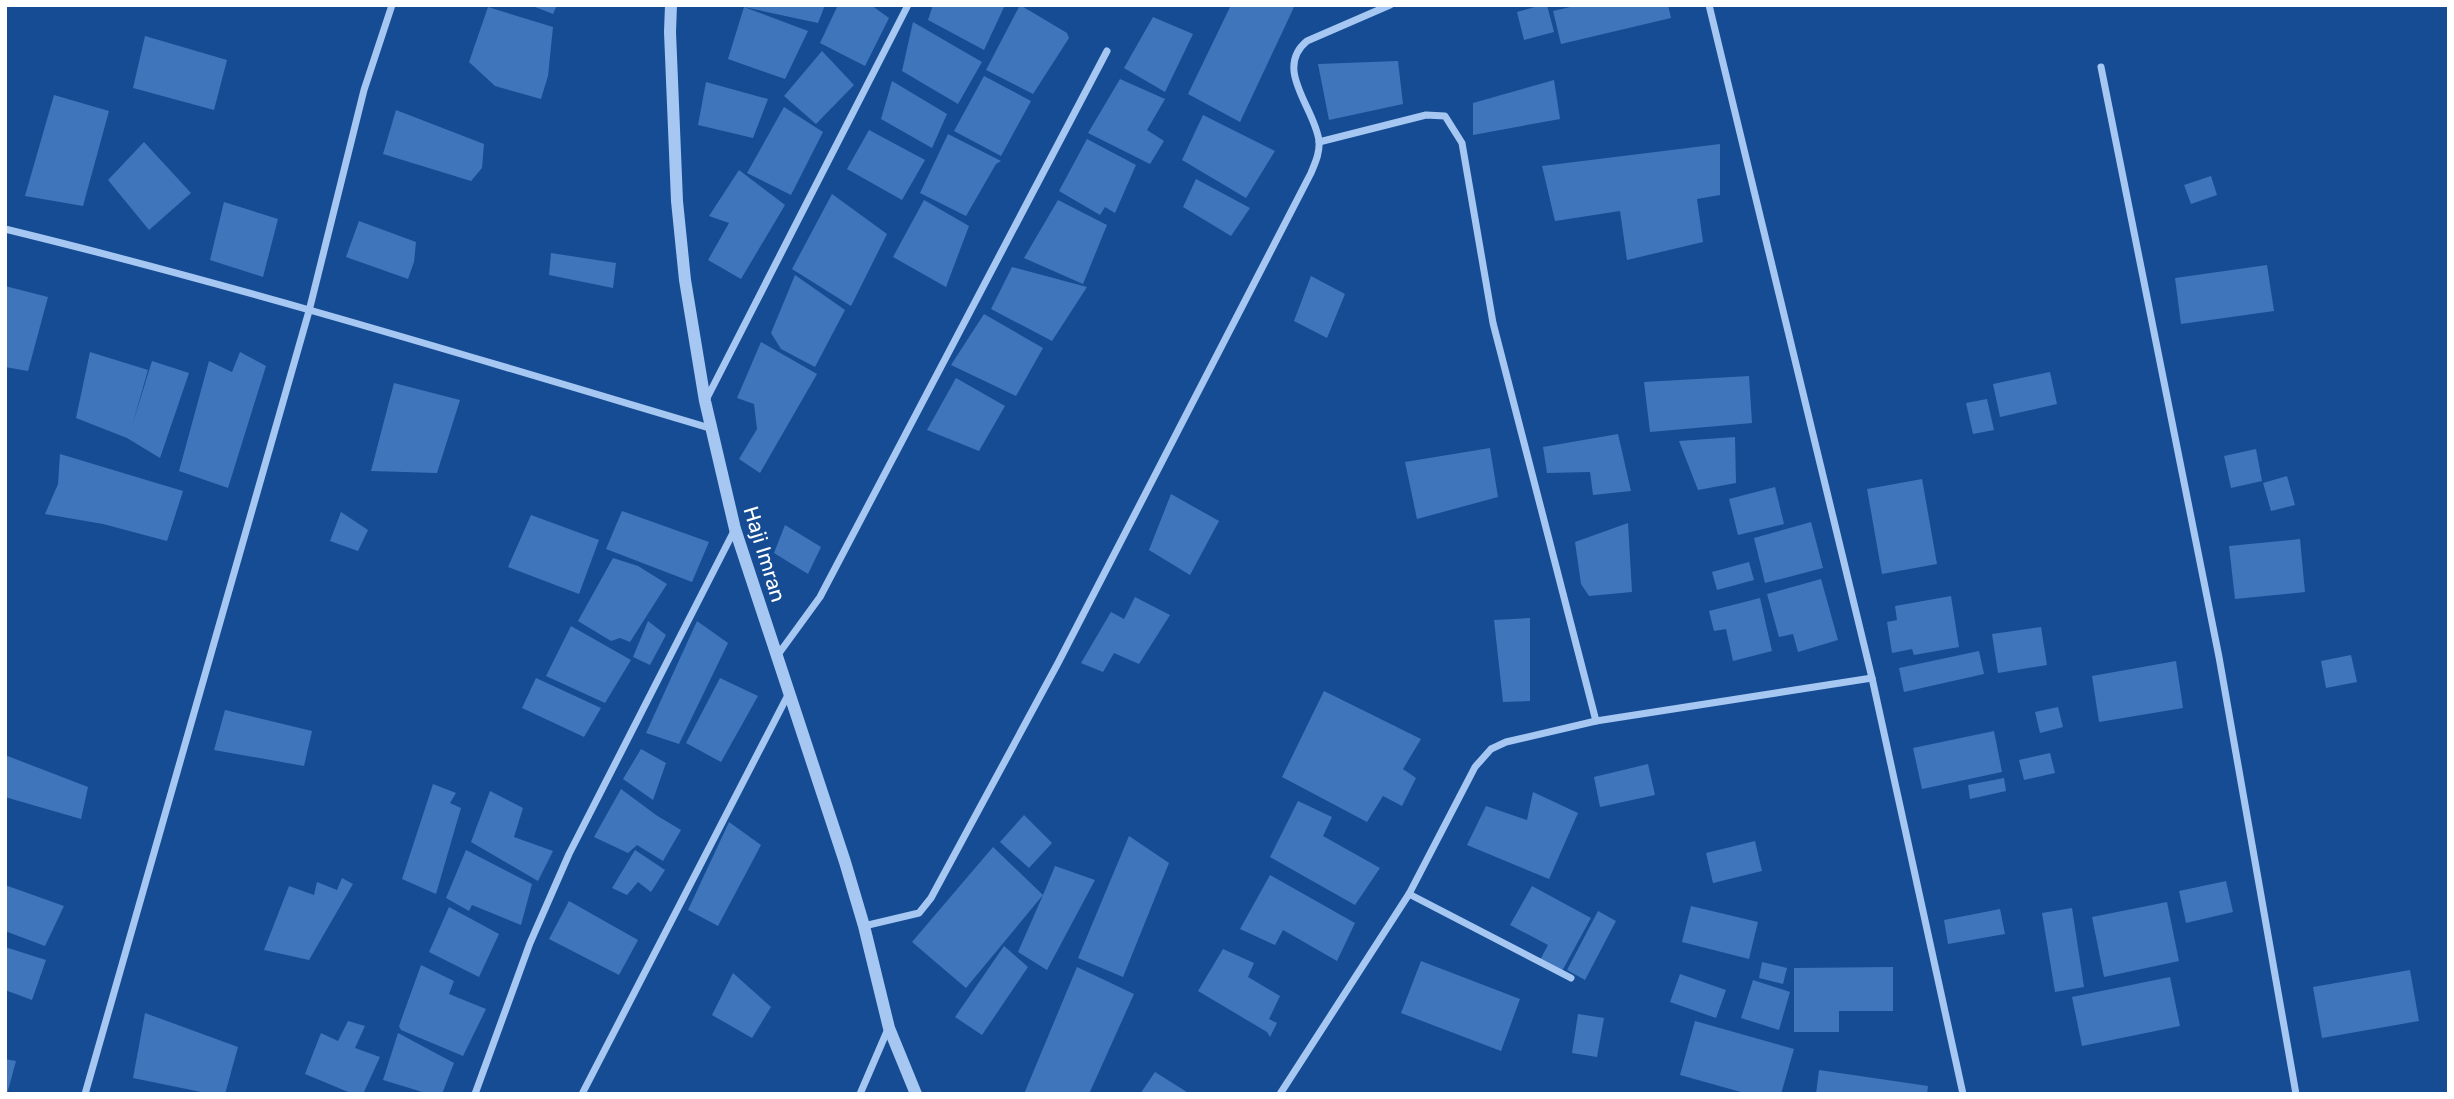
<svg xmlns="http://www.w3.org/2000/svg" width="2454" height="1099" viewBox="0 0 2454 1099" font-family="Rubik,sans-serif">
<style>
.building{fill:#3f75bb}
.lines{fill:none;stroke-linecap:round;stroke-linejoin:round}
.minor{stroke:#a6c7f1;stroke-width:7}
.tertiary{stroke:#a6c7f1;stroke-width:12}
.labels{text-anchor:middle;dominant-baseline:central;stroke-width:6;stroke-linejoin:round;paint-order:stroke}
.street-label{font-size:21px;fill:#fff;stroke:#164c93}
</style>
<rect width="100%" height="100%" fill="#164c93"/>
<g class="building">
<polygon points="530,5 557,5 553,14"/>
<polygon points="743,5 825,5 818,23 744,7 808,31 785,79 728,59 744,7"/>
<polygon points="838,5 871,5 889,18 865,66 820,43"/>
<polygon points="933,5 1005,5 984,50 928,20"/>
<polygon points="1020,5 1067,33 1069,38 1033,94 986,70"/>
<polygon points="1231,5 1295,5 1240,122 1188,94"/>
<polygon points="1542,5 1547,5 1554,32 1524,40 1517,12"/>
<polygon points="1579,5 1668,5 1671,18 1561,44 1553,11"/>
<polygon points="488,7 553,27 548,76 541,99 495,86 469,62"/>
<polygon points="1153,17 1193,34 1165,92 1124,68"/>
<polygon points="913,22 982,62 958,104 902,71"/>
<polygon points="145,36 227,60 214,110 133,88"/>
<polygon points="822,51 854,85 816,124 784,96"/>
<polygon points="1398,61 1403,104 1329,120 1318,64"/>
<polygon points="984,76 1031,101 1001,156 954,131"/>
<polygon points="1120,79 1165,99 1147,130 1164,141 1150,164 1088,133"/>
<polygon points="1554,80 1560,119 1473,135 1473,103"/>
<polygon points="892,81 947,114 932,148 881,119"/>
<polygon points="706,82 768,99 753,138 698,125"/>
<polygon points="54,95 109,111 83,206 25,196"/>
<polygon points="784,107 823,132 791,195 747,173"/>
<polygon points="396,110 484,144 482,168 471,181 383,154"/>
<polygon points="1203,115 1275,151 1246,198 1182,160"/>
<polygon points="869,130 925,160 902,200 847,169"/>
<polygon points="948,134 1001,161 996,164 966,216 920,193"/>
<polygon points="1087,139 1136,165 1115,213 1105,207 1100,215 1059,191"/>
<polygon points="144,142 191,193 149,230 108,180"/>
<polygon points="1720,144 1720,195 1697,199 1703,242 1627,260 1620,211 1555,221 1542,166"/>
<polygon points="739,170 785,205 741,279 708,260 729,223 709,216"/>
<polygon points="2211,176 2217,195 2191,204 2184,185"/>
<polygon points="1196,179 1250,208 1231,236 1183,207"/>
<polygon points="832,194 887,234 851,306 792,269"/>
<polygon points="924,200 969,226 946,287 893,257"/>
<polygon points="1058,200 1107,225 1083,284 1024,258"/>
<polygon points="224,202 278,219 263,277 210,260"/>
<polygon points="359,221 416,242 414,262 408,279 346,257"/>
<polygon points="551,253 616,263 613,288 549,275"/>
<polygon points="2267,265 2274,311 2181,324 2175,278"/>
<polygon points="1012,267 1087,287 1052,341 991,309"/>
<polygon points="795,275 845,310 815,367 781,349 771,333"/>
<polygon points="1311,276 1345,294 1327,338 1294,321"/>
<polygon points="5,286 48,297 28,371 5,367"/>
<polygon points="984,314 1043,348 1016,396 951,365"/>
<polygon points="761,342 817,374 760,473 739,459 757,429 754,404 737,398"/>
<polygon points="90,352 148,370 132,426 152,361 189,373 160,458 127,438 76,418"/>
<polygon points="240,352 266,366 228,488 179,471 209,361 232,372"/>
<polygon points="2050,372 2057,404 2000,417 1993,384"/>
<polygon points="1749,376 1752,423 1650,432 1644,382"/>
<polygon points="956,378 1005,406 979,451 927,430"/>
<polygon points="394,383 460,400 437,473 371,471"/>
<polygon points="1987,399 1994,430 1973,434 1966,403"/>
<polygon points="1618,434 1631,491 1593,495 1590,472 1547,473 1543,447"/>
<polygon points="1735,437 1736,483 1698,490 1679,441"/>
<polygon points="1490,448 1498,497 1417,519 1405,462"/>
<polygon points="2256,449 2262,481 2231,488 2224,456"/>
<polygon points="60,454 183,491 167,541 103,524 45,514 58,484"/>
<polygon points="2287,476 2295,505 2271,511 2263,483"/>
<polygon points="1922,479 1937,564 1882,574 1867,489"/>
<polygon points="1775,487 1784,524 1738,535 1729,499"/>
<polygon points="1171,494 1219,521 1190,575 1149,550"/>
<polygon points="622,511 709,542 692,582 606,549"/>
<polygon points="341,512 368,530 358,551 330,541"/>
<polygon points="531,515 599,540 579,594 508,567"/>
<polygon points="1811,522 1823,568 1765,583 1754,538"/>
<polygon points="1628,523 1632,592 1589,596 1581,584 1575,542"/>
<polygon points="785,525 821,547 808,574 774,553"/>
<polygon points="2300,539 2305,592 2235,599 2229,546"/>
<polygon points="613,558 638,566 667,584 630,642 620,638 611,641 578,621"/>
<polygon points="1749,562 1754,580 1717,590 1712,572"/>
<polygon points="1821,579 1838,640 1798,652 1793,634 1779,637 1767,594"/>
<polygon points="1951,596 1959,647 1914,655 1912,649 1892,653 1887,622 1897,620 1895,606"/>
<polygon points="1135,597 1170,615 1139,664 1114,653 1103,672 1081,663 1111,612 1124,619"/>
<polygon points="1760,598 1772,651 1733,661 1726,629 1714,631 1709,611"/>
<polygon points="1530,618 1530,701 1503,702 1494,620"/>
<polygon points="648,621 666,635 650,665 633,657"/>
<polygon points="697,621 728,643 679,744 646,733"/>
<polygon points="571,626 631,660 605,703 546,676"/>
<polygon points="2041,627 2047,665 1998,673 1992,634"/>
<polygon points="1979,651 1984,674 1904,692 1899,668"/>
<polygon points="2351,655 2357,682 2326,688 2321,661"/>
<polygon points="2176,661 2183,708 2099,722 2092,676"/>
<polygon points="536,678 601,708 584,737 522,708"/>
<polygon points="720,678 758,696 721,762 686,743"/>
<polygon points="1324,691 1421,739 1403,769 1416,778 1402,806 1383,796 1367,822 1282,777"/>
<polygon points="2058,707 2063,727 2040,733 2035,712"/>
<polygon points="225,710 312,731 304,766 214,750"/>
<polygon points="1994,731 2002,772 1922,789 1913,748"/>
<polygon points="641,749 666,763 653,800 623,779"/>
<polygon points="2050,753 2055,773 2024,780 2019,760"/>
<polygon points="5,755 88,787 81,819 5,797"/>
<polygon points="1648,764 1655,795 1600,807 1594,777"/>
<polygon points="2004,778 2006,791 1970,799 1968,785"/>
<polygon points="433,784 456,793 450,803 461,808 436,894 402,879"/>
<polygon points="621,789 656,815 681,830 663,861 637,845 628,853 594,837"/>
<polygon points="490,791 523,808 514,837 553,851 538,881 471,842"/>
<polygon points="1533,792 1578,813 1549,879 1467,845 1486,806 1527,820"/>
<polygon points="1298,801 1332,817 1323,836 1380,868 1355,905 1270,857"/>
<polygon points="1024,815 1052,843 1029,868 1000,842"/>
<polygon points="729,822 761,845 718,926 688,910"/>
<polygon points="1129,836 1169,863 1123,977 1078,958"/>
<polygon points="1755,841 1762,871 1713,883 1706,853"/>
<polygon points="993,847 1043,895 1055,866 1095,880 1047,970 1018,952 1043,895 966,988 912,942"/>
<polygon points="466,850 532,884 521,925 472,905 469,911 446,898"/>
<polygon points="635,850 665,870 651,892 638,882 627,895 612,888"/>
<polygon points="1270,875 1355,923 1337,961 1283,930 1275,945 1240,929"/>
<polygon points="342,878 353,884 309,960 264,950 289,886 314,895 317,882 337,890"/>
<polygon points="2226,881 2233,912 2186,923 2179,891"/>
<polygon points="5,885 64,906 45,946 5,931"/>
<polygon points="1532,886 1591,918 1562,971 1540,960 1548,945 1510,925"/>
<polygon points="569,901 638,940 619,975 549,939"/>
<polygon points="2167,902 2179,961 2104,977 2092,917"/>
<polygon points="1691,906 1758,922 1749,959 1682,942"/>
<polygon points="449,907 499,934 479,977 429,952"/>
<polygon points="2072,908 2084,987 2055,992 2042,913"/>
<polygon points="2000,909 2005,934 1948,944 1944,920"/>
<polygon points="1598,911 1616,921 1585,980 1567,970"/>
<polygon points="1004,946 1028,967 982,1035 955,1017"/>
<polygon points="5,947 46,960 32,1000 5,990"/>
<polygon points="1223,949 1254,963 1248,977 1280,996 1269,1019 1277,1023 1270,1037 1267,1032 1198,991"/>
<polygon points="1421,961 1520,999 1501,1051 1401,1013"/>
<polygon points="1762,962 1787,968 1783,984 1759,978"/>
<polygon points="421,965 454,981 449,994 486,1009 463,1056 401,1030 399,1026"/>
<polygon points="1077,967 1134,994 1089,1094 1024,1094"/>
<polygon points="1893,967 1893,1011 1839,1011 1839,1032 1794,1032 1794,968"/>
<polygon points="2410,970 2419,1021 2322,1038 2313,987"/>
<polygon points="733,973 771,1007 752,1038 712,1015"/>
<polygon points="1680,974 1726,990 1716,1018 1670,1002"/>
<polygon points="2170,977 2180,1026 2082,1046 2072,997"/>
<polygon points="1753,980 1790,992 1779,1030 1741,1018"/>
<polygon points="145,1013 238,1047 225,1094 211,1094 133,1078"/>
<polygon points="1578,1014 1604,1018 1597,1057 1572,1053"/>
<polygon points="348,1021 365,1026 355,1048 380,1057 363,1094 353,1094 305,1074 321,1033 338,1041"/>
<polygon points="1695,1021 1794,1049 1781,1094 1748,1094 1680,1075"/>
<polygon points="398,1033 454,1063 442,1094 429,1094 383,1080"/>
<polygon points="5,1059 16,1061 7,1094 5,1094"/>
<polygon points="1819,1070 1928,1086 1927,1094 1816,1094"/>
<polygon points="1155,1072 1190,1094 1140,1094"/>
</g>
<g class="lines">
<g class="minor">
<polyline points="1709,5 1872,678 1963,1094"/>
<polyline points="2101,67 2219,657 2296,1094"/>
<polyline points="1319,142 1426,115 1445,116 1462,143 1493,323 1596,721"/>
<path d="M 5,229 C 243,287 478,359 713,429"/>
<polyline points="706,400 908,5"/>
<polyline points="777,656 820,597 1107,51"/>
<polyline points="1409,894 1571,978"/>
<path d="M 864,926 L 919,913 L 931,898 L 1058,663 L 1311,173 C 1315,163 1320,153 1319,141 C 1315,108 1273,69 1307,41 L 1390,5"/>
<polyline points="85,1094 309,311 364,90 392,5"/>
<polyline points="475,1094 530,943 569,854 735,529"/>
<polyline points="582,1094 789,693"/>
<polyline points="860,1094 888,1029"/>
<polyline points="1280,1094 1409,894 1475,767 1491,749 1506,742 1596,721 1872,678"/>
</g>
<polyline class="tertiary" points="671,5 670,32 677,201 685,280 705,401 735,529 845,862 864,926 889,1028 916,1094"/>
</g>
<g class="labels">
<g class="street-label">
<text transform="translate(765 554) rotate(73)">Haji Imran</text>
</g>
</g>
<rect width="2454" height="1099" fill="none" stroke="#ffffff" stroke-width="14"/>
</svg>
